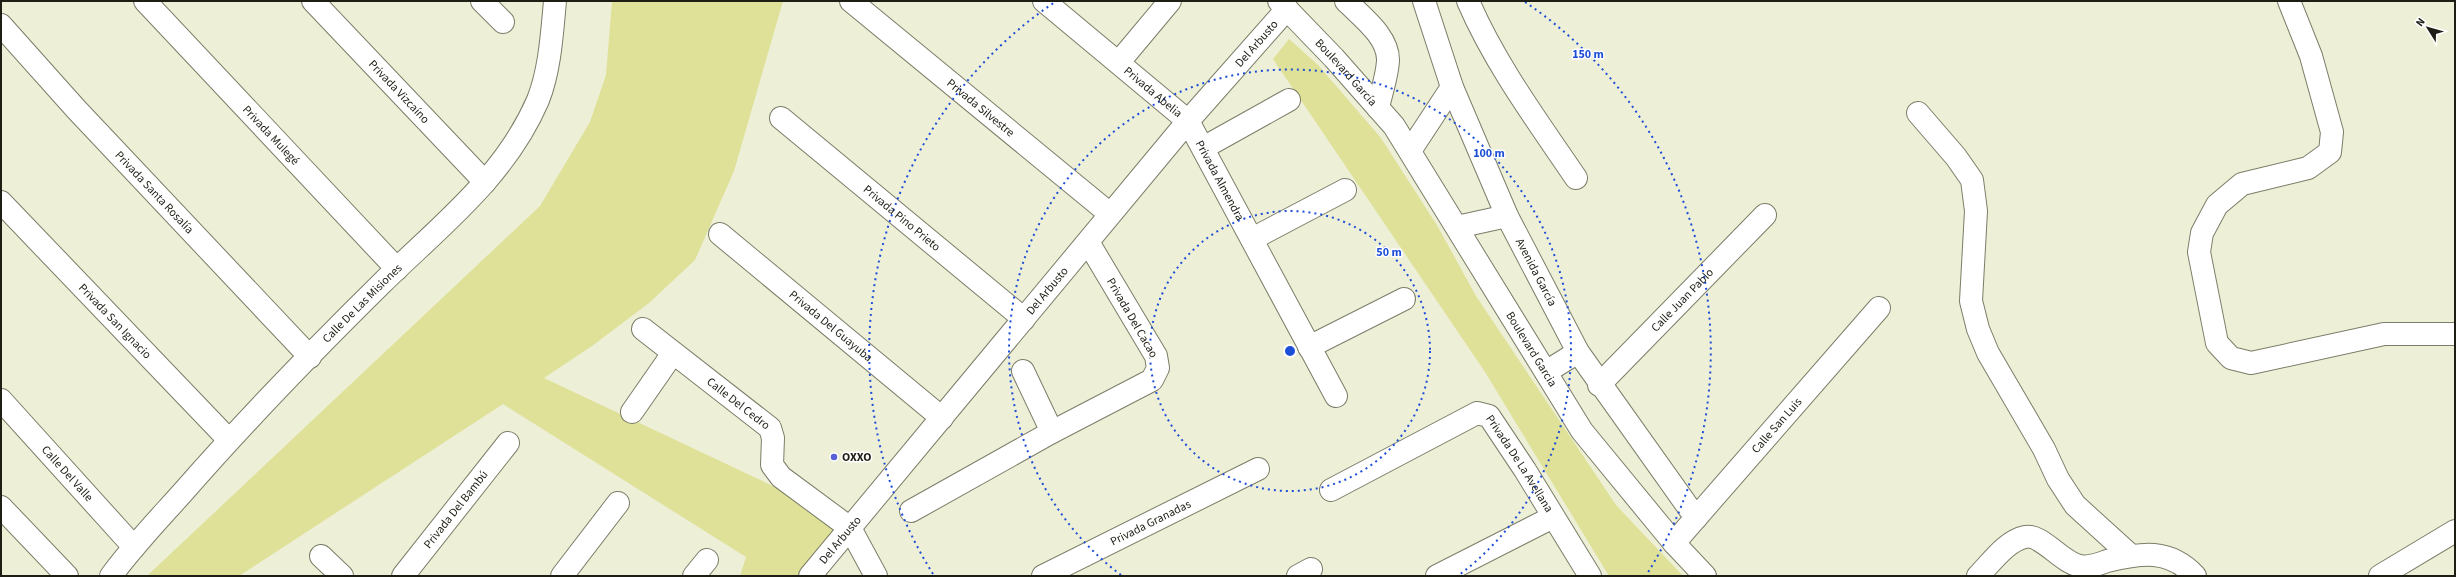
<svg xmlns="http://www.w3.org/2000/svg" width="2456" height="577" viewBox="0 0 2456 577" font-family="'Source Sans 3',sans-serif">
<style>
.grass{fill:#dee197}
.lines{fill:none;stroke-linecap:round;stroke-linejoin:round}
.minor-casing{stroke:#7c7d68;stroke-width:24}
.major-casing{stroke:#7c7d68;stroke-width:24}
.minor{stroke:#fff;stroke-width:22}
.major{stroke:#fff;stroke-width:22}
.ring{fill:none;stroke:#1d4ed8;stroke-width:2;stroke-dasharray:2 4}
.poi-dot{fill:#5860d7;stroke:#fff;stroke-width:1.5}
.labels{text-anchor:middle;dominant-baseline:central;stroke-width:3;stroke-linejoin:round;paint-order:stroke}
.street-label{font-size:12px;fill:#1e1e15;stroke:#fff}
.poi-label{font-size:12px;font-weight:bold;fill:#1e1e15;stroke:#fff;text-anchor:start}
.centre{fill:#1d4ed8;stroke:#fff;stroke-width:2}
.ring-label{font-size:12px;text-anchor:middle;font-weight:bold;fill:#1d4ed8;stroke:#fff;stroke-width:3;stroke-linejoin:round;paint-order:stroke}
</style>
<rect width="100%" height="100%" fill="#eeefd7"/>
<g class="grass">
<polygon points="612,1 783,1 734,171 695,260 649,303 592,346 544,378 830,513 850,528 810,576 740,576 746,557 503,404 239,576 147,576 540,206 590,122 606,75"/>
<polygon points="1289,39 1318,65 1381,138 1438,227 1476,296 1616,505 1683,576 1609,576 1485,372 1273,59"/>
</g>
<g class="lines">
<defs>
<g id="minor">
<path id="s1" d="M 145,1 L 397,269"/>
<path id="s2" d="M 313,1 L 485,182"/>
<polyline points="482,1 503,22"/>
<path id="s3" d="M 851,1 L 1110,214"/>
<path id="s4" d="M 1044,1 L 1188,121 L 1336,396"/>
<path d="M 1346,1 C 1362,17 1389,37 1388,61 C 1387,77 1381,93 1378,108"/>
<path id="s5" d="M 1424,1 L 1452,87 L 1507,216 L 1578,352 L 1696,518"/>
<path d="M 1468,1 C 1495,64 1538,122 1576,178"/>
<polyline points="2289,1 2311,56 2332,132 2330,152 2308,168 2242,184 2217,205 2202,233 2199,252 2217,343 2231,358 2251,363 2384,334 2455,334"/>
<path id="s6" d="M 1,25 L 76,109 L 310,357"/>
<polyline points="1119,62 1170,1"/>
<polyline points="1918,113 1956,157 1972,180 1976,211 1971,301 1978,329 1988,353 2044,449 2058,479 2075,505 2130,555"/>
<path id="s7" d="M 781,118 L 1024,319"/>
<polyline points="1203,148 1289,100"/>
<polyline points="1410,151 1452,87"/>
<path id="s8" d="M 1,202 L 229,440"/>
<polyline points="1457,227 1507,216"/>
<path id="s9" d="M 720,234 L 942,418"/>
<polyline points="1252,239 1345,190"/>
<path id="s10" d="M 643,329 L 770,428 L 773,438 L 772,465 L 781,477 L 850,528 L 876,576"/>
<polyline points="1309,347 1404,299"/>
<polyline points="1023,371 1052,432"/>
<polyline points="1546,372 1578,352"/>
<path id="s11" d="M 1599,385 L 1765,215"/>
<path id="s12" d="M 1,400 L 134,547"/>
<polyline points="632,412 673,353"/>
<path id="s13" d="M 1331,490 L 1477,413 L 1489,416 L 1525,470 L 1590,576"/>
<polyline points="1,507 67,576"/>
<polyline points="911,511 1052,432 1152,380 1158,368 1156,356 1088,242"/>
<path id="s14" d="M 1674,543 L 1879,308"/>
<polyline points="321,556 342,576"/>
<path id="s15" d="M 111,576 C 133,546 159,519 184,491 C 247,419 314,350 382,283 C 440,226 505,177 538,100 C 550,70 552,33 555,1"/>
<path id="s16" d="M 403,576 L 508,443"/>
<polyline points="562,576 618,503"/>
<polyline points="694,576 707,560"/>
<path id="s17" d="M 810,576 L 1188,121 L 1287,9"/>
<path id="s18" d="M 1043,576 L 1258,469"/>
<polyline points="1298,576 1311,569"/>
<polyline points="1437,576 1553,517"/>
<path d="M 1978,576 C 1991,563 2006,541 2025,537 C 2041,533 2062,563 2080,566 C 2089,568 2099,564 2107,561 C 2141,553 2169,548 2195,576"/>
<polyline points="2380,576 2455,531"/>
</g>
<g id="major">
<path id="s19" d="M 1279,1 L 1334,58 L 1394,126 L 1582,431 L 1674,543 L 1705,576"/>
</g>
</defs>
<use href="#minor" class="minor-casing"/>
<use href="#major" class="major-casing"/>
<use href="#minor" class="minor"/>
<use href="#major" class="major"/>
</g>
<g class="ring">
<circle cx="1290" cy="351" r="140"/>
<path d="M1121 575A281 281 0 1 1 1459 575"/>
<path d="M933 574A421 421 0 0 1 1055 2M1525 2A421 421 0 0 1 1647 574"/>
</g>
<circle class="poi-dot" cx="834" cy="457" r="4"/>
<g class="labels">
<g class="street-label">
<text stroke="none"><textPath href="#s17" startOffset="695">Del Arbusto</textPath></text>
<text stroke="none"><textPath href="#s19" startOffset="98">Boulevard García</textPath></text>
<text stroke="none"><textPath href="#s4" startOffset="142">Privada Abelia</textPath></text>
<text stroke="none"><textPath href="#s2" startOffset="125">Privada Vizcaíno</textPath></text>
<text stroke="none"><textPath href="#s3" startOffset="168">Privada Silvestre</textPath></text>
<text stroke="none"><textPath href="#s1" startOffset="184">Privada Mulegé</textPath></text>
<text stroke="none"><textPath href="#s4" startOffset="255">Privada Almendra</textPath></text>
<text stroke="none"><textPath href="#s6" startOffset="227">Privada Santa Rosalía</textPath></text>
<text stroke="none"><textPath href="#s7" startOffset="157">Privada Pino Prieto</textPath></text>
<text stroke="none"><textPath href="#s5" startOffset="294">Avenida García</textPath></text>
<text stroke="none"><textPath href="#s17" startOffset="371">Del Arbusto</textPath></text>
<text stroke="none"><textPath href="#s11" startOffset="119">Calle Juan Pablo</textPath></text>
<text stroke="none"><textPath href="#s15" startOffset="371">Calle De Las Misiones</textPath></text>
<text transform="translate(1132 318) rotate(60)">Privada Del Cacao</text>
<text stroke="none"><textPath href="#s8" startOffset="165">Privada San Ignacio</textPath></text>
<text stroke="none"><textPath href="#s9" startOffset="144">Privada Del Guayuba</textPath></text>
<text stroke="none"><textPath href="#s19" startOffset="432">Boulevard Garcia</textPath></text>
<text stroke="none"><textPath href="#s10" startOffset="121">Calle Del Cedro</textPath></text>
<text stroke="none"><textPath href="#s14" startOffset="156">Calle San Luis</textPath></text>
<text stroke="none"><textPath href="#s13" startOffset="234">Privada De La Avellana</textPath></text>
<text stroke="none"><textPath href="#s12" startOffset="99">Calle Del Valle</textPath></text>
<text stroke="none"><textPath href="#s16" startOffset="85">Privada Del Bambú</textPath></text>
<text stroke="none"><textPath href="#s18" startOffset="120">Privada Granadas</textPath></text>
<text stroke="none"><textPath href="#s17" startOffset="47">Del Arbusto</textPath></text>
</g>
<g class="poi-label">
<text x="842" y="457">OXXO</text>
</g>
</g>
<circle cx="1290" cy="351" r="6" class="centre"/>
<g class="ring-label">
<text x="1588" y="58">150 m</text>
<text x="1489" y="157">100 m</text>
<text x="1389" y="256">50 m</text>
</g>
<rect width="2456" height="577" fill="none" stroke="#1e1e15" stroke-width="4"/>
<g transform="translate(2428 28) rotate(307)" stroke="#ffffff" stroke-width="3" paint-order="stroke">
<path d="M0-3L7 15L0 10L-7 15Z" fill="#1e1e15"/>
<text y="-6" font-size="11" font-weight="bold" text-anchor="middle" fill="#1e1e15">N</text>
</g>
</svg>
